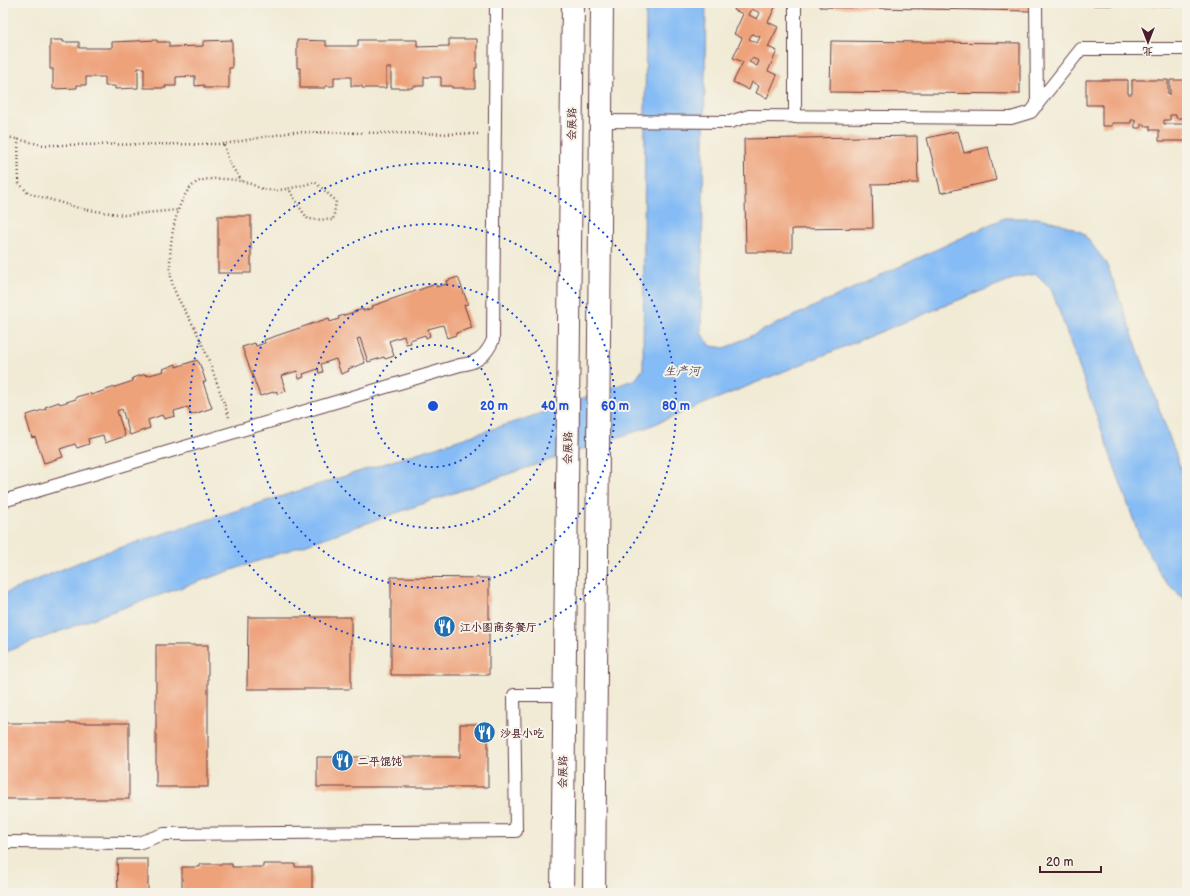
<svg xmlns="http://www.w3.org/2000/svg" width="1190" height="896" viewBox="0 0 1190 896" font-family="'Balsamiq Sans','LXGW WenKai TC',sans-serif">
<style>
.water{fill:#85bcf5;stroke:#686e90}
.building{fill:#eea27a;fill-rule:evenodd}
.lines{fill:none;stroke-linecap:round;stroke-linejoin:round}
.service-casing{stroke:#633e44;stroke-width:14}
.tertiary-casing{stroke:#633e44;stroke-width:24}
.path{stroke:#633e44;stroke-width:2.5;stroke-dasharray:1 3;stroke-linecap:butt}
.service{stroke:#fff;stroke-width:12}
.tertiary{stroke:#fff;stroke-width:22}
.ring{fill:none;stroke:#1d4ed8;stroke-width:2;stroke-dasharray:2 4}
.labels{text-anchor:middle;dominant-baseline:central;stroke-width:4;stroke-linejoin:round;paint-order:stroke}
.street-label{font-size:11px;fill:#4a1f2b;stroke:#f7f3e8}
.poi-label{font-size:11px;font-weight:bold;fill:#4a1f2b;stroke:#f7f3e8;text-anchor:start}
.water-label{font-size:12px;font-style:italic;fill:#5c4e68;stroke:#f7f3e8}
.centre{fill:#1d4ed8;stroke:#f7f3e8;stroke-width:2}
.ring-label{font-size:12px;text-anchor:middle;font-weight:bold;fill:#1d4ed8;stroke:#f7f3e8;stroke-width:4;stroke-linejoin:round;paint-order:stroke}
</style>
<rect width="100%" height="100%" fill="#f7f3e8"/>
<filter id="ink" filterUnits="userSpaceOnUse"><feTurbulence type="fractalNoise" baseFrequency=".025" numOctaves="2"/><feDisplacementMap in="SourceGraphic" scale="8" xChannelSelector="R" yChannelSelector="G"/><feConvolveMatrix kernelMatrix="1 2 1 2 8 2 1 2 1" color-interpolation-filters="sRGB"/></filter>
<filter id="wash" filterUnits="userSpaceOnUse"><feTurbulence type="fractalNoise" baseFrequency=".012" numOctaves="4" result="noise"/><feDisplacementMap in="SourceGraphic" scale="16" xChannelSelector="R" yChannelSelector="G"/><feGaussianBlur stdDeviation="0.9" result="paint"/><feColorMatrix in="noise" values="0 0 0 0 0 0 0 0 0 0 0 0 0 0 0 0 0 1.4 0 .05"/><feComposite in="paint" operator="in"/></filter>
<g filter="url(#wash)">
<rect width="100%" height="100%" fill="#f1ebd5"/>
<polygon class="water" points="646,3 706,3 701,333 711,346 725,348 1004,218 1040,218 1065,225 1083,233 1107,264 1187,486 1187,602 1164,580 1140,538 1051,288 1036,274 1018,277 966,297 640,430 520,470 108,613 3,653 3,594 94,556 524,419 636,379 643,369"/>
<g id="blocks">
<g class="building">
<path d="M 737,3 L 777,3 L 768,22 L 778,27 L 768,47 L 777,51 L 768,71 L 777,75 L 767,98 L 756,93 L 759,86 L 752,82 L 749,90 L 733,82 L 743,62 L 733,58 L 742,38 L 734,34 L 743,14 L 734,10 ZM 752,9 L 760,13 L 757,19 L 749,15 ZM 752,34 L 760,37 L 757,43 L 749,39 ZM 752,58 L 759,61 L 757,66 L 749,62 Z"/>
<polygon points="820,3 1030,3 1030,11 820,7"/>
<polygon points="1056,3 1187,3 1187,6 1056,5"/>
<polygon points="449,39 477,39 477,68 475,68 475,88 452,88 452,86 441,86 441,77 424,77 424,86 413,86 413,88 391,88 391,68 386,68 386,88 362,88 362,86 351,86 351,77 334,77 334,86 325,86 325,88 300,88 300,68 297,68 297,40 326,41 326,46 358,46 358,40 417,40 417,47 449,46"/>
<polygon points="50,40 63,40 63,42 79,42 79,48 112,48 112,42 157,40 157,42 169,42 169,47 203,46 203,41 232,40 232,68 229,68 229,88 204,88 204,85 195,86 195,76 176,77 176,86 165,86 166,88 144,88 144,68 138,68 138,88 115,89 115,86 105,86 105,77 86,77 86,85 77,85 77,88 53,89 53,69 50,69"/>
<polygon points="831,41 1020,43 1020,94 830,92"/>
<polygon points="1086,80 1128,80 1128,94 1132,94 1132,80 1168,80 1168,94 1170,94 1170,80 1187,80 1187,118 1176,118 1176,115 1170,115 1170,120 1164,120 1164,124 1187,124 1187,141 1159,141 1159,130 1150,130 1150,126 1144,126 1144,124 1141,124 1141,128 1135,128 1135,120 1131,120 1131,123 1112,123 1112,126 1102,126 1102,105 1086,105"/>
<polygon points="958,131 964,153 988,147 996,180 941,193 927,138"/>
<polygon points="917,136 918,183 872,184 873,228 792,229 792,252 746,252 744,139"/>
<rect x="218" y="216" width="33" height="57"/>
<polygon points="458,277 468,304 464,305 472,328 456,333 456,335 447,338 443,325 428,329 430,336 426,338 425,335 410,340 411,343 406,344 404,336 389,341 394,356 385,359 384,357 368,362 360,338 357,339 365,363 348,369 349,371 341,374 336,359 321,364 323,372 319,373 318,369 303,374 304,377 299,379 297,371 281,376 286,391 277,394 277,391 260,396 242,347 255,343 256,346 265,343 264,340 329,318 330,322 339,319 338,317 363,309 363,311 373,308 372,306 436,284 436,287 447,284 446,281"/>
<polygon points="197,360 198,362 199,362 206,382 203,382 212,408 191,415 188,407 174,411 175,416 164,419 162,415 148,420 150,428 130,435 122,409 117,411 125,436 105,443 103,435 88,439 89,444 77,448 75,444 60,449 63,457 44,463 35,437 32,438 26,418 27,417 27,415 46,409 45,407 59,402 60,404 76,399 76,397 90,393 91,395 133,381 132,378 146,374 146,376 164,371 163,369 176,364 176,367"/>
<polygon points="391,577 489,578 489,675 391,675"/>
<polygon points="248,617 351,617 351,689 247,689"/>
<rect x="156" y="645" width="52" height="142"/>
<rect x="3" y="723" width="126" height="76"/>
<polygon points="460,724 488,724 488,787 317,787 317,757 460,757"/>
<polygon points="117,859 148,859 148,893 118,893"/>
<polygon points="200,864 232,864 232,867 263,867 263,864 295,864 295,867 312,867 312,893 182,893 182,867 200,867"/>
</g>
</g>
</g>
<g filter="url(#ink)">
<use href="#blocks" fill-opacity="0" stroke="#633e44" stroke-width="1"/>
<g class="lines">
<defs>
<g id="service">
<polyline points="1036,3 1037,105"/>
<polyline points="795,117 795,3"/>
<polyline points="601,121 730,122 749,116 1011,118 1031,112 1081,49 1187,49"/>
<path d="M 3,501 L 460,365 C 477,363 486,356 493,340 L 496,3"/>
<polyline points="3,842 138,843 164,834 516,831 514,695 564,695"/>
</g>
<g id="tertiary">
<polyline points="562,893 573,3"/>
<polyline points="594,893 602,3"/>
</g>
</defs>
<use href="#service" class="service-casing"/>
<use href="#tertiary" class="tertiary-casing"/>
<g class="path">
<polyline points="3,136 43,145 224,144 293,132 480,134"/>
<polyline points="18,139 19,183 28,193 82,209 124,215 178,210"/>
<polyline points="224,145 230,164 242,181"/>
<path d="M 229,417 C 219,390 210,360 198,335 C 191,319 178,302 173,286 C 165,263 173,190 200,181 C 209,177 236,179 245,182 C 252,184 260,189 268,190 C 284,191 300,186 315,182 L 336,201 L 333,220 L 308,219 L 298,205 L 289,189"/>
</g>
<use href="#service" class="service"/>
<use href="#tertiary" class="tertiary"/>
</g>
</g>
<g class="ring">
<circle cx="433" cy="406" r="61"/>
<circle cx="433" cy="406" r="122"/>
<circle cx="433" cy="406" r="182"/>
<circle cx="433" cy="406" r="243"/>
</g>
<defs>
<symbol id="restaurant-disc" viewBox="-11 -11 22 22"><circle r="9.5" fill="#1f6fb2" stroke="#f7f3e8"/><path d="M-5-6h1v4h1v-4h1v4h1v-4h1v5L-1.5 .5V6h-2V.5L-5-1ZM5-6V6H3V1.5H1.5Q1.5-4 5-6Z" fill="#fff"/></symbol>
</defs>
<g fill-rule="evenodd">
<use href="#restaurant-disc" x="432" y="614" width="25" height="25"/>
<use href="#restaurant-disc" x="472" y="720" width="25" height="25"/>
<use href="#restaurant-disc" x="330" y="748" width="25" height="25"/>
</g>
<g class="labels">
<g class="street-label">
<text transform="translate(572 124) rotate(-89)">会展路</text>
<text transform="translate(568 448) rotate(-89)">会展路</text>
<text transform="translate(563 772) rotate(-89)">会展路</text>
</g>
<g class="poi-label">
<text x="460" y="627">江小图商务餐厅</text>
<text x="500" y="733">沙县小吃</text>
<text x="358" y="761">二平馄饨</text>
</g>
<g class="water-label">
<text x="682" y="371">生产河</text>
</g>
</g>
<circle cx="433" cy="406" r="6" class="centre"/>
<g class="ring-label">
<text x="494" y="410">20 m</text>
<text x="555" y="410">40 m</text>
<text x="615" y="410">60 m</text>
<text x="676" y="410">80 m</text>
</g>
<rect width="1190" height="896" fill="none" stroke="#f7f3e8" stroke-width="16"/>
<g transform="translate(1148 42) rotate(180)" stroke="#f7f3e8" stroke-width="3" paint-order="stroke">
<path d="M0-3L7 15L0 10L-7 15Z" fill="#4a1f2b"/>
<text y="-6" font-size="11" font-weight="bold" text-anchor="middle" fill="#4a1f2b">北</text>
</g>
<path d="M1040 866v6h61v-6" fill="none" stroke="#4a1f2b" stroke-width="2"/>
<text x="1046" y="866" font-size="12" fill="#4a1f2b" stroke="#f7f3e8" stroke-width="3" paint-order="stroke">20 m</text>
</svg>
